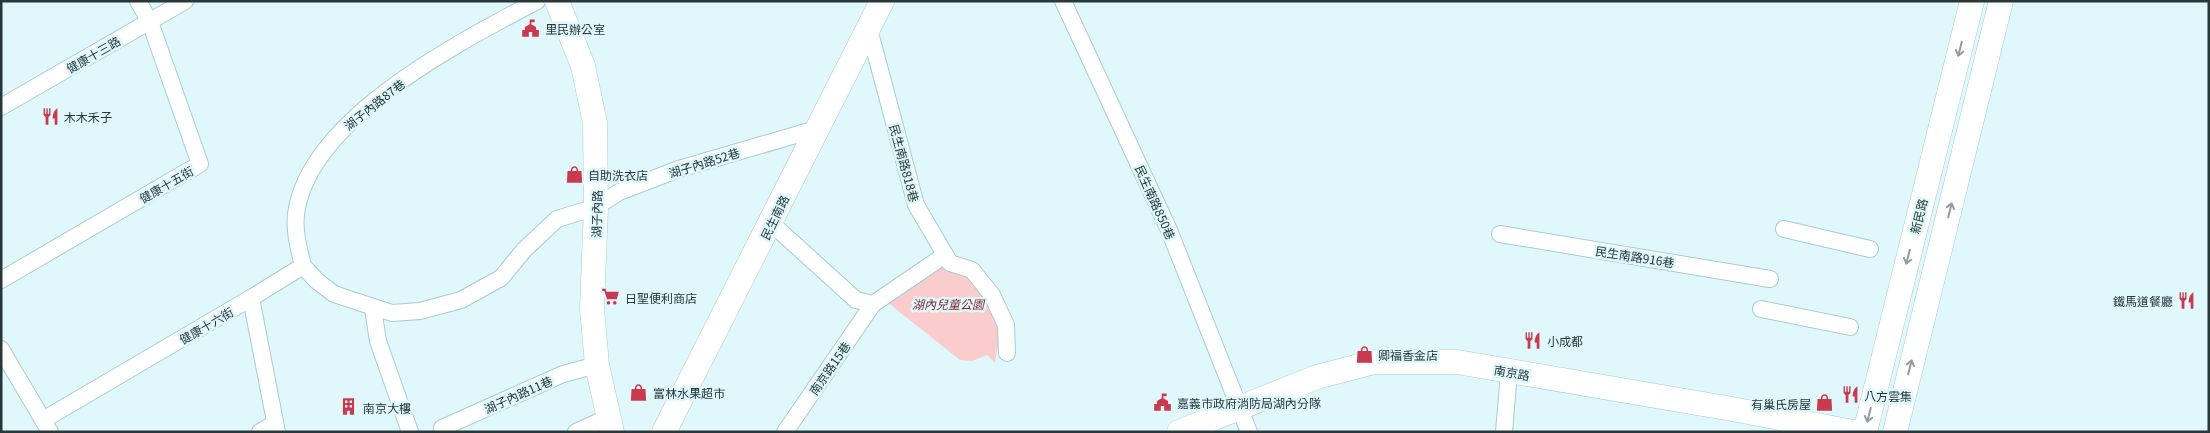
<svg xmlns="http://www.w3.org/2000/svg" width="2210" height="433" viewBox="0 0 2210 433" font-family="Georgia,'Noto Sans TC',serif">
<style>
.green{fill:#fbcccc}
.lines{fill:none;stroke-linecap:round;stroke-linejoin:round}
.street-casing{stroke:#a5cdd3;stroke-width:18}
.secondary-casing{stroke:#a5cdd3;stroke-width:25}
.street{stroke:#fff;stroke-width:16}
.secondary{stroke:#fff;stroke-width:24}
.oneway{stroke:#939b9c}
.labels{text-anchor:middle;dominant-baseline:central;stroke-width:5;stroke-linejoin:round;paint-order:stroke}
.poi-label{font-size:12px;fill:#27373a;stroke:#e0f8fc;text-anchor:start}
.street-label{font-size:12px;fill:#27373a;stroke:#e0f8fc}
.park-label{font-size:12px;font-style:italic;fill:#832b35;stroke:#e0f8fc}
</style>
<rect width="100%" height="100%" fill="#e0f8fc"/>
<polygon class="green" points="943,264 969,273 990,299 1001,327 995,363 987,355 972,361 960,360 887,302"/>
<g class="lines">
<defs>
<g id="street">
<polyline points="1063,1 1169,230 1249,432"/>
<polyline points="865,34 872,40 916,205 950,263 972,270 992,295 1006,325 1007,353"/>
<polyline points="1,107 185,1"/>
<polyline points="771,223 856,300 873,304 945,255"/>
<polyline points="1784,229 1870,249"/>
<polyline points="1500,234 1770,279"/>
<polyline points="303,266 317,281 334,294 392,313 420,311 461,300 501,278 524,250 557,219 596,207 619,192 679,169 816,129"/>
<path d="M 303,266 C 299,249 294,232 296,214 C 308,119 460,42 537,1"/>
<polyline points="1,280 200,164 150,22 138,1"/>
<polyline points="251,298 303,266"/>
<polyline points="373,309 378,341 410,432"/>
<polyline points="1761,309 1850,327"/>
<polyline points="1,349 50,432"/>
<polyline points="43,420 251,298 277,432"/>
<polyline points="442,428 563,374 597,365"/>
<polyline points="260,432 275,423"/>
<polyline points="576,432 609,417"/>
<polyline points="785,432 873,304"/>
<polyline points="1504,432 1509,372"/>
</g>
<g id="secondary">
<polyline points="557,1 583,66 595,123 596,207 592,309 597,365 612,432"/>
<polyline points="664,432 882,1"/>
<polyline points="1179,432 1317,377 1374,362 1457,362 1732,409 1853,432"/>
<polyline points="1865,432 1972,1"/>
<polyline points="1895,432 2001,1"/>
</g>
</defs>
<use href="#street" class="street-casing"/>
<use href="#secondary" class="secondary-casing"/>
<use href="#street" class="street"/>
<use href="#secondary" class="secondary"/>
</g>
<defs><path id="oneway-shaft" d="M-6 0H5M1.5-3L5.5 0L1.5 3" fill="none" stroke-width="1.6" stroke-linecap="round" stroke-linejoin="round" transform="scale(1.25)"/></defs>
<g class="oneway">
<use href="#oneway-shaft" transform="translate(1960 49) rotate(104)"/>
<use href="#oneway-shaft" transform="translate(1950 210) rotate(-76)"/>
<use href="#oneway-shaft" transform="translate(1908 257) rotate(104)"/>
<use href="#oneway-shaft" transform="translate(1910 367) rotate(-76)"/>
<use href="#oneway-shaft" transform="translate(1869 415) rotate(104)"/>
</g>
<defs>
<symbol id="civic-bare" viewBox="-9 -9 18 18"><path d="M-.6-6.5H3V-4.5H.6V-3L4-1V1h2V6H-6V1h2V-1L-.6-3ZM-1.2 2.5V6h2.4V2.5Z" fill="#ca3a4f" stroke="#e0f8fc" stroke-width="2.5" paint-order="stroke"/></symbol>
<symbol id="restaurant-bare" viewBox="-9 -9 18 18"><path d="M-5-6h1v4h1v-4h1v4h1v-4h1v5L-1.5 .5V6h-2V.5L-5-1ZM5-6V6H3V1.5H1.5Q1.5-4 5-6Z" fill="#ca3a4f" stroke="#e0f8fc" stroke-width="2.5" paint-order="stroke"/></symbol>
<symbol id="shop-bare" viewBox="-9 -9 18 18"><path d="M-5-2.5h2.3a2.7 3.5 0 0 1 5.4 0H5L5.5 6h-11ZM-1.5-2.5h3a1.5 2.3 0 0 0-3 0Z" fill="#ca3a4f" stroke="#e0f8fc" stroke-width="2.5" paint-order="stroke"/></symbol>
<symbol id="supermarket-bare" viewBox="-9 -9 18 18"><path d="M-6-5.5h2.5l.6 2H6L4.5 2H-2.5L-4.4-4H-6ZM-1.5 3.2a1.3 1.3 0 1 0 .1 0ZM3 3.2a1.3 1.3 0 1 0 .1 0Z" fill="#ca3a4f" stroke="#e0f8fc" stroke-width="2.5" paint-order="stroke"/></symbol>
<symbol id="building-bare" viewBox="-9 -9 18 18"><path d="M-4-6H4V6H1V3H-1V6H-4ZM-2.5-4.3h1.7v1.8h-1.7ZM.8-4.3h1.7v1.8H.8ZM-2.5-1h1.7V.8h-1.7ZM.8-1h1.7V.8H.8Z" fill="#ca3a4f" stroke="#e0f8fc" stroke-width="2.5" paint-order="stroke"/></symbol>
</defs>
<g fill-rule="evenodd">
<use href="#civic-bare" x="518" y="16" width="25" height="25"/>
<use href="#restaurant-bare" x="38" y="104" width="25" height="25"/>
<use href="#shop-bare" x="562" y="162" width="25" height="25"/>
<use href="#supermarket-bare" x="598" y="284" width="25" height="25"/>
<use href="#restaurant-bare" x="2174" y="288" width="25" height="25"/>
<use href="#restaurant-bare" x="1520" y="328" width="25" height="25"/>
<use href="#shop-bare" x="1352" y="342" width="25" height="25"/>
<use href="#shop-bare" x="626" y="380" width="25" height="25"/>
<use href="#restaurant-bare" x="1838" y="382" width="25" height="25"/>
<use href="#civic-bare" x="1150" y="390" width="25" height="25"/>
<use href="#shop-bare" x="1812" y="390" width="25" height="25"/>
<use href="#building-bare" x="336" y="394" width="25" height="25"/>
</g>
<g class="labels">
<g class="poi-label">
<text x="545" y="28">里民辦公室</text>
<text x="64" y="116">木木禾子</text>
<text x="588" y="174">自助洗衣店</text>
<text x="625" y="297">日聖便利商店</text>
<text x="2173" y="300" text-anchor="end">鐵馬道餐廳</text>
<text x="1547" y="340">小成都</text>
<text x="1378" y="354">卿福香金店</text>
<text x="653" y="392">富林水果超市</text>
<text x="1864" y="395">八方雲集</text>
<text x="1177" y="402">嘉義市政府消防局湖內分隊</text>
<text x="1811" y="403" text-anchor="end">有巢氏房屋</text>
<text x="363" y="407">南京大樓</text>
</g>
<g class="street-label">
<text transform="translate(93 54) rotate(-30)">健康十三路</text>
<text transform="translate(374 104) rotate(-38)">湖子內路87巷</text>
<text transform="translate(704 162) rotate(-17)">湖子內路52巷</text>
<text transform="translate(905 163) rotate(75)">民生南路818巷</text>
<text transform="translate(166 184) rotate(-30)">健康十五街</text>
<text transform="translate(1156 202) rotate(66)">民生南路850巷</text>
<text transform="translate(596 214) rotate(-89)">湖子內路</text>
<text transform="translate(1918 216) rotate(-76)">新民路</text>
<text transform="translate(774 217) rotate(-64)">民生南路</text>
<text transform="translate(1635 256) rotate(9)">民生南路916巷</text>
<text transform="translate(206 325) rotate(-30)">健康十六街</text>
<text transform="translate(829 368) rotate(-55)">南京路15巷</text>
<text transform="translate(1512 372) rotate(10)">南京路</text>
<text transform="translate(518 394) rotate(-24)">湖子內路11巷</text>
</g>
<g class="park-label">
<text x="948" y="303">湖內兒童公園</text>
</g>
</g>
<rect width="2210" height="433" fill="none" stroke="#27373a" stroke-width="5"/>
</svg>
